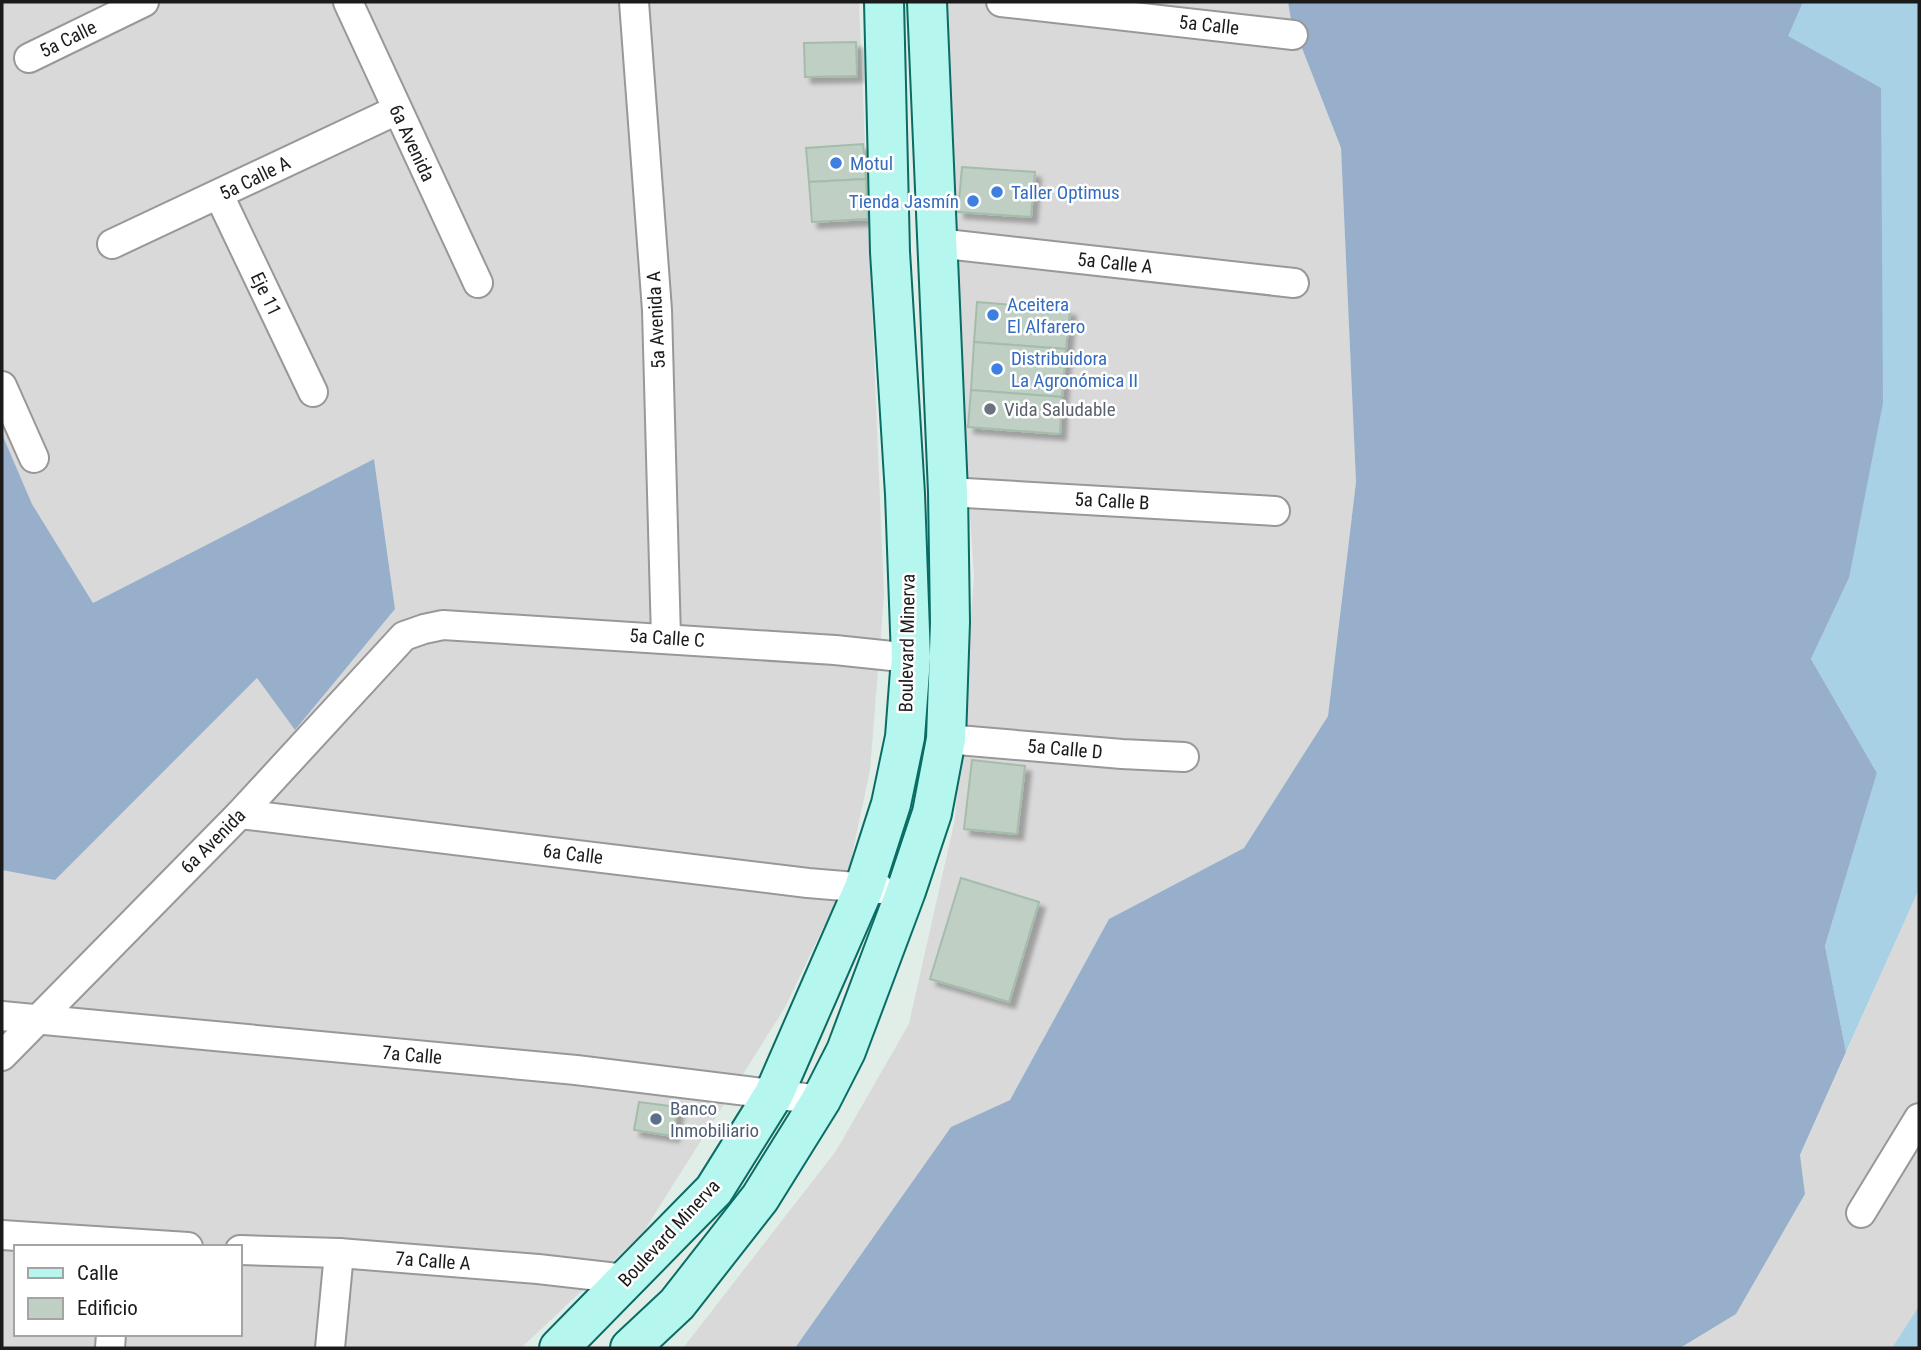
<svg xmlns="http://www.w3.org/2000/svg" width="1921" height="1350" viewBox="0 0 1921 1350" font-family="'Roboto Condensed',sans-serif">
<style>
.residential{fill:#d8d9d8;fill-rule:evenodd}
.grass{fill:#a8d1e6}
.forest{fill:#97afcb}
.building{fill:#bfcfc3;stroke:#a4bdab;stroke-width:2;filter:url(#shadow)}
.lines{fill:none;stroke-linecap:round;stroke-linejoin:round}
.street-casing{stroke:#989898;stroke-width:32}
.secondary-casing{stroke:#096c65;stroke-width:42}
.street{stroke:#fff;stroke-width:28}
.secondary{stroke:#b5f6ee;stroke-width:38}
.shop-dot{fill:#3f7fe0;stroke:#fff;stroke-width:2.5}
.worship-dot{fill:#6b7280;stroke:#fff;stroke-width:2.5}
.service-dot{fill:#5c6f8a;stroke:#fff;stroke-width:2.5}
.labels{text-anchor:middle;dominant-baseline:central;stroke-width:5;stroke-linejoin:round;paint-order:stroke}
.street-label{font-size:19px;fill:#1b1b1b;stroke:#fff}
.shop-label{font-size:19px;fill:#366cbe;stroke:#fff;text-anchor:start}
.worship-label{font-size:19px;fill:#5b616d;stroke:#fff;text-anchor:start}
.service-label{font-size:19px;fill:#4e5e75;stroke:#fff;text-anchor:start}
</style>
<defs>
<filter id="shadow"><feDropShadow dx="6" dy="6" stdDeviation="2" flood-color="#0004"/></filter>
</defs>
<rect width="100%" height="100%" fill="#e1ede7"/>
<g class="residential">
<path d="M 2,2 L 859,2 L 884,595 L 870,770 L 847,878 L 784,1009 L 642,1234 L 521,1348 L 2,1348 L 2,870 L 55,879 L 257,678 L 295,730 L 395,609 L 374,459 L 93,603 L 32,504 L 2,434 ZM 16,1247 L 240,1247 L 240,1334 L 16,1334 Z"/>
<polygon points="938,2 1288,2 1291,20 1341,148 1356,482 1328,716 1244,848 1109,919 1010,1100 951,1127 795,1348 683,1348 836,1151 909,1024 955,819 974,577"/>
<polygon points="1919,889 1919,1306 1892,1348 1680,1348 1736,1314 1805,1194 1800,1156"/>
</g>
<g class="grass">
<polygon points="1803,2 1919,2 1919,889 1846,1052 1825,946 1877,773 1811,659 1849,578 1787,36"/>
<polygon points="1919,1306 1919,1348 1892,1348"/>
</g>
<g class="forest">
<polygon points="1288,2 1803,2 1788,36 1881,88 1883,403 1849,578 1811,659 1877,773 1825,946 1846,1052 1800,1155 1805,1194 1736,1314 1680,1348 795,1348 951,1127 1010,1100 1109,919 1244,848 1328,716 1356,482 1341,148 1291,20"/>
<polygon points="2,434 32,504 93,603 374,459 395,609 295,730 257,678 55,880 2,870"/>
</g>
<g class="building">
<polygon points="856,42 857,76 805,77 804,43"/>
<polygon points="863,144 866,179 809,182 806,148"/>
<polygon points="962,167 1035,172 1031,217 958,212"/>
<polygon points="866,179 868,219 812,222 809,182"/>
<polygon points="977,302 1070,310 1066,349 974,342"/>
<polygon points="974,342 1066,349 1062,397 971,390"/>
<polygon points="971,390 1062,397 1060,434 968,427"/>
<polygon points="972,760 1025,766 1017,834 964,829"/>
<polygon points="961,878 1039,902 1009,1002 930,979"/>
<polygon points="639,1102 678,1107 673,1136 634,1130"/>
</g>
<g class="lines">
<defs>
<g id="street">
<polyline points="348,2 478,283"/>
<polyline points="634,2 657,310 666,638"/>
<polyline points="1001,2 1293,35"/>
<polyline points="29,58 144,2"/>
<polyline points="219,195 313,392"/>
<polyline points="937,243 1294,283"/>
<polyline points="112,244 397,110"/>
<polyline points="2,386 34,458"/>
<polyline points="948,492 1275,511"/>
<polyline points="946,739 1122,754 1184,757"/>
<polyline points="240,814 808,883 880,889"/>
<polyline points="2,1016 576,1070 821,1100"/>
<polyline points="2,1056 240,814 404,636 424,629 443,625 835,650 911,658"/>
<polyline points="1861,1213 1919,1118"/>
<polyline points="2,1235 188,1247"/>
<polyline points="240,1250 339,1253 538,1269 626,1279"/>
<polyline points="110,1348 111,1334"/>
<polyline points="330,1348 339,1253"/>
</g>
<g id="secondary">
<polyline points="559,1348 714,1190 774,1094 864,888 891,804 905,737 911,658 905,494 890,252 884,2"/>
<polyline points="630,1348 677,1304 760,1198 821,1100 846,1051 906,891 932,813 946,739 950,622 948,492 927,2"/>
</g>
</defs>
<use href="#street" class="street-casing"/>
<use href="#secondary" class="secondary-casing"/>
<use href="#street" class="street"/>
<use href="#secondary" class="secondary"/>
</g>
<g class="shop-dot">
<circle cx="836" cy="163" r="7"/>
<circle cx="997" cy="192" r="7"/>
<circle cx="973" cy="201" r="7"/>
<circle cx="993" cy="315" r="7"/>
<circle cx="997" cy="369" r="7"/>
</g>
<circle class="worship-dot" cx="990" cy="409" r="7"/>
<circle class="service-dot" cx="656" cy="1119" r="7"/>
<g class="labels">
<g class="street-label">
<text transform="translate(1209 25) rotate(6)">5a Calle</text>
<text transform="translate(68 39) rotate(-26)">5a Calle</text>
<text transform="translate(412 143) rotate(65)">6a Avenida</text>
<text transform="translate(255 178) rotate(-26)">5a Calle A</text>
<text transform="translate(1115 263) rotate(6)">5a Calle A</text>
<text transform="translate(266 294) rotate(64)">Eje 11</text>
<text transform="translate(656 320) rotate(-93)">5a Avenida A</text>
<text transform="translate(1112 501) rotate(3)">5a Calle B</text>
<text transform="translate(667 638) rotate(4)">5a Calle C</text>
<text transform="translate(907 643) rotate(-89)">Boulevard Minerva</text>
<text transform="translate(1065 749) rotate(5)">5a Calle D</text>
<text transform="translate(213 841) rotate(-45)">6a Avenida</text>
<text transform="translate(573 854) rotate(7)">6a Calle</text>
<text transform="translate(412 1055) rotate(5)">7a Calle</text>
<text transform="translate(669 1233) rotate(-47)">Boulevard Minerva</text>
<text transform="translate(433 1261) rotate(4)">7a Calle A</text>
</g>
<g class="shop-label">
<text x="850" y="163">Motul</text>
<text x="1011" y="192">Taller Optimus</text>
<text x="959" y="201" text-anchor="end">Tienda Jasmín</text>
<text x="1007" y="304">Aceitera<tspan x="1007" dy="22">El Alfarero</tspan></text>
<text x="1011" y="358">Distribuidora<tspan x="1011" dy="22">La Agronómica II</tspan></text>
</g>
<g class="worship-label">
<text x="1004" y="409">Vida Saludable</text>
</g>
<g class="service-label">
<text x="670" y="1108">Banco<tspan x="670" dy="22">Inmobiliario</tspan></text>
</g>
</g>
<rect width="1921" height="1350" fill="none" stroke="#1b1b1b" stroke-width="7"/>
<rect x="14" y="1245" width="228" height="91" fill="#ffffff" stroke="#a4a4a4" stroke-width="2"/>
<rect x="28" y="1268" width="35" height="10" fill="#b5f6ee" stroke="#a4a4a4" stroke-width="2"/>
<text x="77" y="1280" font-size="21" fill="#1b1b1b">Calle</text>
<rect x="28" y="1298" width="35" height="21" fill="#bfcfc3" stroke="#a4a4a4" stroke-width="2"/>
<text x="77" y="1315" font-size="21" fill="#1b1b1b">Edificio</text>
</svg>
